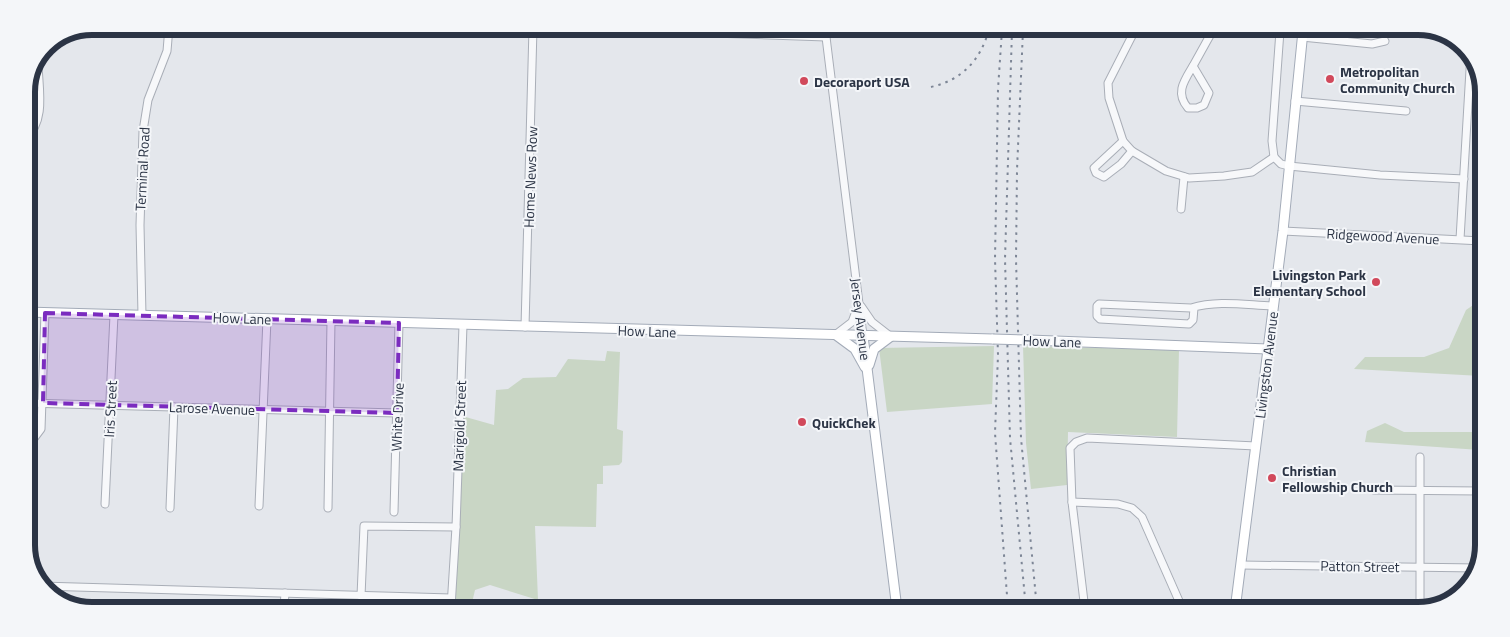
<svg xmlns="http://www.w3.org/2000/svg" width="1510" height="637" viewBox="0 0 1510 637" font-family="'Titillium Web',sans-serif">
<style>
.green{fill:#c9d6c5}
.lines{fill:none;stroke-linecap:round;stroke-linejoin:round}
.minor-casing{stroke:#a9aeb7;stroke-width:9}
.major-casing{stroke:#a3abb8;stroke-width:11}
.minor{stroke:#f7f8fa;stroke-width:7}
.major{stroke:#fff;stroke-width:9}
.rail{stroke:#7d8696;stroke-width:2;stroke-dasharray:2.5 5;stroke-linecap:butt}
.major-bridge-casing{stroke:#a3abb8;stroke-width:11;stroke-linecap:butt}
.major-bridge{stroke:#fff;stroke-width:9}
.marked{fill:#7b2cbf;fill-opacity:0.2;stroke:#7b2cbf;stroke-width:4;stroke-dasharray:10 6;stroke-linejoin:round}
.poi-dot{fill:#d1495b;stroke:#f4f6f9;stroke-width:2}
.labels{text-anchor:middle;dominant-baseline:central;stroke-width:4;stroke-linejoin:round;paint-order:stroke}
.poi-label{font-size:14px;font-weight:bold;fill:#2b3445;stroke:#f4f6f9;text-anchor:start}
.street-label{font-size:14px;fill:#2b3445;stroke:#f4f6f9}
.rim{fill:none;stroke:#2b3445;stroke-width:6}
</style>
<rect width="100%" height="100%" fill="#e4e7ec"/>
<g class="green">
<polygon points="1482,299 1481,376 1354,369 1365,357 1424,357 1449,348 1466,310"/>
<polygon points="994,346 992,404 887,412 879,348"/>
<polygon points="1023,346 1179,350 1177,437 1068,432 1067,485 1031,489 1026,443"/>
<polygon points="607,351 620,352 617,429 623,431 622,462 619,465 603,466 603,484 597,484 596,527 535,526 538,600 490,585 475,590 471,607 451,607 462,416 494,425 496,390 508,389 523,378 556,377 568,359 605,361"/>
<polygon points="1385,423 1404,432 1480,432 1480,450 1365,442 1367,431"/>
<polygon points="1340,603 1440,604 1419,611 1337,610"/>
</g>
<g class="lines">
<defs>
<g id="minor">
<polyline points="566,28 826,37"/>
<polyline points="825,29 863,336"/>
<polyline points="1135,30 1108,83 1109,98 1123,141 1132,151 1166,171 1189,178 1224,176 1252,172 1274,157"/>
<polyline points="1302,37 1372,44 1385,41"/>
<path d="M 1193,66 L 1209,93 L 1204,105 L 1197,108 L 1188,108 C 1175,93 1184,81 1193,66 Z"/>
<polyline points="1193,66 1213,30"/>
<polyline points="1295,101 1406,111"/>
<path d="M 26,138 C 47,120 38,86 38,62"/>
<polyline points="1123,141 1094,168 1096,173 1104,177 1121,164 1132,151"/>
<polyline points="1274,157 1281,164 1289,166 1380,175 1464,179"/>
<polyline points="1274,157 1272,141 1280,31"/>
<polyline points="1181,209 1184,177"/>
<polyline points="1283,231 1482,241"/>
<polyline points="1460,239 1471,53"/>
<polyline points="861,306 872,322 890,336"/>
<path d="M 1194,308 L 1193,320 L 1189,324 L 1100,319 L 1097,316 L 1097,306 L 1099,304 L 1191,308 C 1218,300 1245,305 1273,306"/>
<polyline points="142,315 140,225 143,131 148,100 167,51 169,27"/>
<polyline points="525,327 533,28"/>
<polyline points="835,335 852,322 858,306"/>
<polyline points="26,403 397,413"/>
<polyline points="26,449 41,429 45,313"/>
<polyline points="1374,490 1480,491"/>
<polyline points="1072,502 1118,504 1132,508 1142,517 1183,610"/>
<polyline points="105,504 114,315"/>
<polyline points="259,506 267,319"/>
<polyline points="170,508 174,407"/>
<polyline points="328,508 331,321"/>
<polyline points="394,512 399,323"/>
<polyline points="1241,565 1479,568"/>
<polyline points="41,586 451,598"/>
<polyline points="361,596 364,526 456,527"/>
<polyline points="1420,601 1420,457"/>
<polyline points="1084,606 1163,609 1180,604"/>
<polyline points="284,607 285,593"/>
<polyline points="451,607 456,527 463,325"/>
<polyline points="1085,610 1072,502 1070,448 1076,442 1087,438 1256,446"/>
</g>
<g id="major">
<polyline points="26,312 993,339"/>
<polyline points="836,335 855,349 865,367"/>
<polyline points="863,336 897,609"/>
<polyline points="1029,340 1268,349"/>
<polyline points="869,365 874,349 890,337"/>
<polyline points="1235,610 1283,231 1303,31"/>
</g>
</defs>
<use href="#minor" class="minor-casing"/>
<use href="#major" class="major-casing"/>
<use href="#minor" class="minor"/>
<use href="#major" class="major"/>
<g class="rail">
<polyline points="1002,30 998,89 995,259 998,355 995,433 1008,609"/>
<polyline points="1012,30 1005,259 1010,438 1026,609"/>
<polyline points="1023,30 1017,170 1016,259 1021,438 1037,609"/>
<path d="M 931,87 C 962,80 981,60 989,29"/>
</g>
<defs>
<polyline id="major-bridge" points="993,339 1029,340"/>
</defs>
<use href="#major-bridge" class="major-bridge-casing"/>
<use href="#major-bridge" class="major-bridge"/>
</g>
<path class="marked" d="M 45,313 L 399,323 L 397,413 L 43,403 Z"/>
<g class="poi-dot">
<circle cx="1330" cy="79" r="5"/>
<circle cx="804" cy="81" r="5"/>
<circle cx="1376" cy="282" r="5"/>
<circle cx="802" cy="422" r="5"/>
<circle cx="1272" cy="478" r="5"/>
</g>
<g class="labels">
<g class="poi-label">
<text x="1340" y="71">Metropolitan<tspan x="1340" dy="16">Community Church</tspan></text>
<text x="814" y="81">Decoraport USA</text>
<text x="1366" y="274" text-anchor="end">Livingston Park<tspan x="1366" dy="16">Elementary School</tspan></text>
<text x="812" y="422">QuickChek</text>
<text x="1282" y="470">Christian<tspan x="1282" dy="16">Fellowship Church</tspan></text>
</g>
<g class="street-label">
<text transform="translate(142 169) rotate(-87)">Terminal Road</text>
<text transform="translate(530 177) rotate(-88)">Home News Row</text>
<text transform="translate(1383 236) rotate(3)">Ridgewood Avenue</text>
<text transform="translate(242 318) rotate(2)">How Lane</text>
<text transform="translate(861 319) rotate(83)">Jersey Avenue</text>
<text transform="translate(647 331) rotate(2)">How Lane</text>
<text transform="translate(1052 341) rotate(2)">How Lane</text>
<text transform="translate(1266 365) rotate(-83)">Livingston Avenue</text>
<text transform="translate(212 408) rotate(2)">Larose Avenue</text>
<text transform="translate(110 409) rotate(-87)">Iris Street</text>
<text transform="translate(397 417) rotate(-88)">White Drive</text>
<text transform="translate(459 426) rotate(-88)">Marigold Street</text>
<text transform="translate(1360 566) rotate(1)">Patton Street</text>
</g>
</g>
<path d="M0 0H1510V637H0ZM92 35H1418A57 57 0 0 1 1475 92V545A57 57 0 0 1 1418 602H92A57 57 0 0 1 35 545V92A57 57 0 0 1 92 35Z" fill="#f4f6f9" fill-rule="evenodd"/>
<path class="rim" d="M92 35H1418A57 57 0 0 1 1475 92V545A57 57 0 0 1 1418 602H92A57 57 0 0 1 35 545V92A57 57 0 0 1 92 35Z"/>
</svg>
